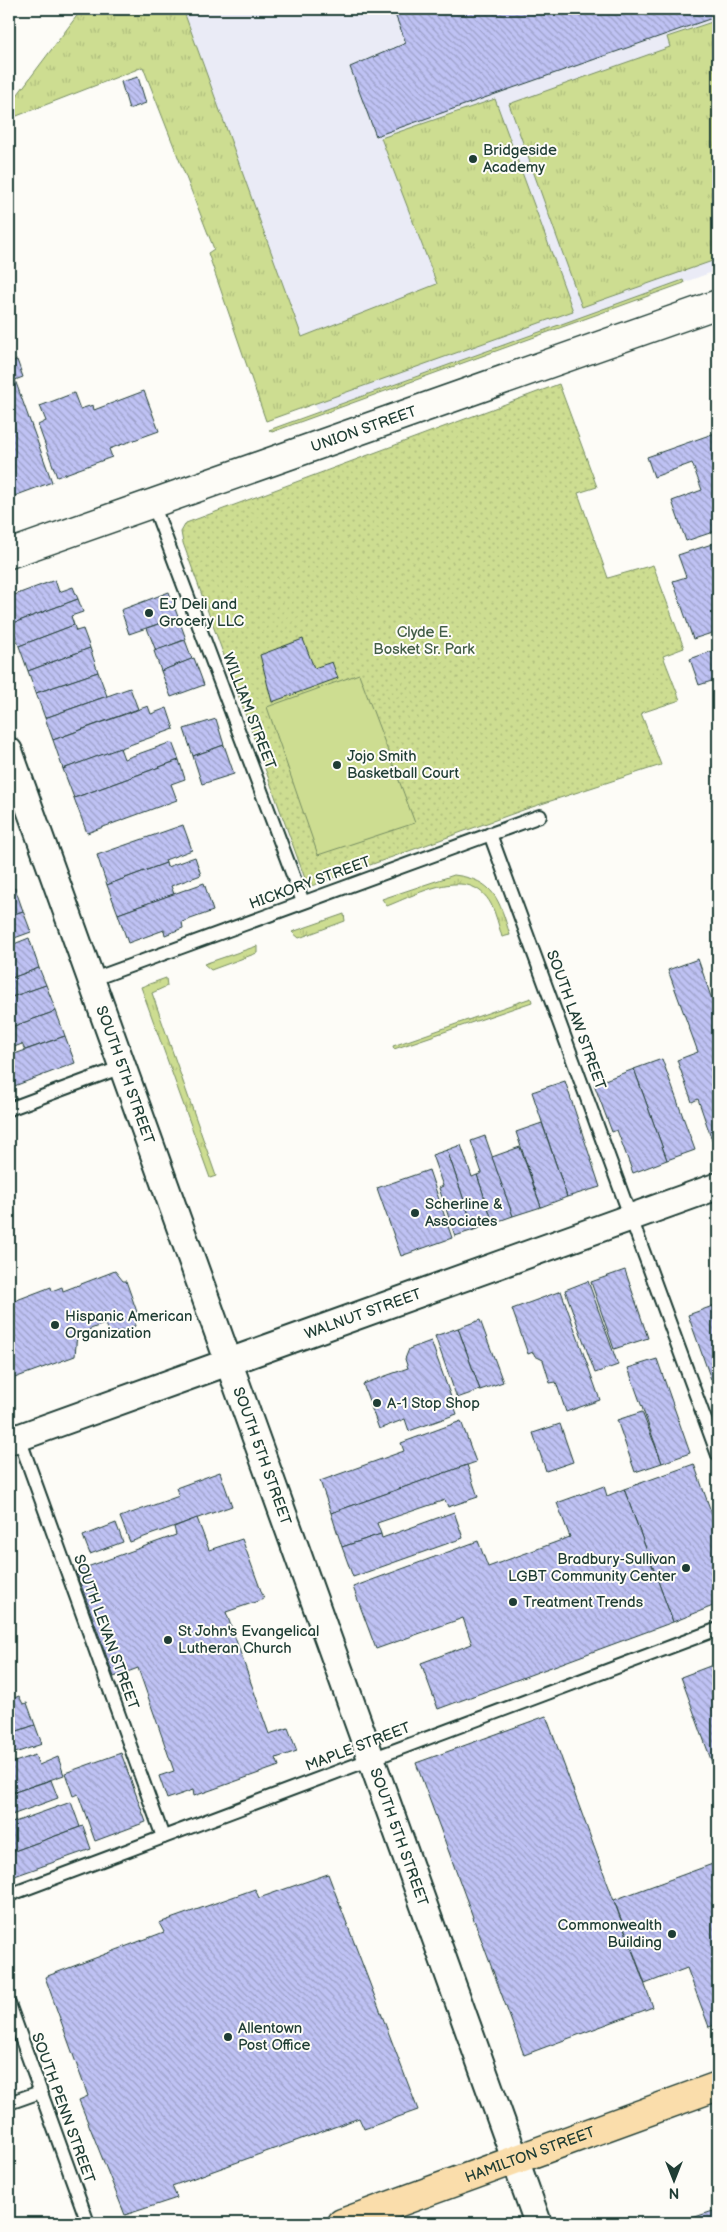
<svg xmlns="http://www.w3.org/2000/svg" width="727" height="2232" viewBox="0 0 727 2232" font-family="'Balsamiq Sans',sans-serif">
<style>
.built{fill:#eaebf6}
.grass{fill:url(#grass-tufts);stroke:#768d62}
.park{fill:url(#park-dots);stroke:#768d62}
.garden{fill:#cddd91;stroke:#768d62}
.building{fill:url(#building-back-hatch);stroke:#1f3d34}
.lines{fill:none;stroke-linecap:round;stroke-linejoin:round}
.service-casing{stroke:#1f3d34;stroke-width:16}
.minor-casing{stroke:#1f3d34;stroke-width:30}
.tertiary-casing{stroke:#1f3d34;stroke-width:31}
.primary-casing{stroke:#1f3d34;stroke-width:31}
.service{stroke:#fdfcf7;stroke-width:12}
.minor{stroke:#fdfcf7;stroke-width:26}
.tertiary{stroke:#fdfcf7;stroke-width:28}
.primary{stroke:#faddab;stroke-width:28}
.poi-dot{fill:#1f3d34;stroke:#fdfcf7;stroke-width:2}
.labels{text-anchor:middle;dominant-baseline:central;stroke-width:4;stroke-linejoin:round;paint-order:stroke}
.poi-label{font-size:15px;fill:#1f3d34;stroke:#fdfcf7;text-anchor:start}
.street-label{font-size:15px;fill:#1f3d34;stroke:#fdfcf7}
.park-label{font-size:15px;fill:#425d47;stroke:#fdfcf7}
</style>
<defs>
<pattern id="grass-tufts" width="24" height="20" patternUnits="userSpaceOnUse" patternTransform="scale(1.25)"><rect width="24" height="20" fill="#cddd91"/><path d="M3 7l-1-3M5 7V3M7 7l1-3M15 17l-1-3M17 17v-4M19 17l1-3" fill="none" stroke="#b0bf7e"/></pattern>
<pattern id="park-dots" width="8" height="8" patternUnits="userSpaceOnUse" patternTransform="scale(1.25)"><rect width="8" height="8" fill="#cddd91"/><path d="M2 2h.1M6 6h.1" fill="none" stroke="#b0bf7e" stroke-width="1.8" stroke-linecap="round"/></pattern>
<pattern id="building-back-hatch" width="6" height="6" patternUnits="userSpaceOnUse" patternTransform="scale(1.25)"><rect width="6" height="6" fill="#bfc2f4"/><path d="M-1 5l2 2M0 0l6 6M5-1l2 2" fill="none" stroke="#9b9fc6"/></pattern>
</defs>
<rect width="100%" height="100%" fill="#fdfcf7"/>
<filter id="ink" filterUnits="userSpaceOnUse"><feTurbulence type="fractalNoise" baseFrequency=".02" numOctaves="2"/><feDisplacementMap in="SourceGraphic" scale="10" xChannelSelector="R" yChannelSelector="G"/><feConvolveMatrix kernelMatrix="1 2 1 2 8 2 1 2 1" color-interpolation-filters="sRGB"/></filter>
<g filter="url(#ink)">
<polygon class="built" points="172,9 718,9 718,270 319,415"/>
<g class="grass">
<polygon points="82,9 183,9 302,337 437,284 381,138 495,99 573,311 266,421 208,253 214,249 143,67 9,119 9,94 15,98"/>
<polygon points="718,20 718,259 582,307 509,104 670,47 667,37"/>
<polygon points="683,280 684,283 272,432 269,430"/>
<path d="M 454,875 C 495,880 499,900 510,935 L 502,937 C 499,927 496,914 491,904 C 469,864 418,894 387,906 L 382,899 Z"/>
<polygon points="344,914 345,921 299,938 292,932"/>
<polygon points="257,946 257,953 211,970 204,964"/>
<polygon points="166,978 167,986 152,993 216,1176 210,1178 141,987"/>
<polygon points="531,998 532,1002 394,1049 393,1046"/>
</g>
<polygon class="park" points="559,384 597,487 578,493 608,578 653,565 684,648 663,656 680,700 641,713 661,765 526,809 317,884 311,886 307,884 183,543 181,532 186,523"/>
<polygon class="garden" points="359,674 415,823 318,855 267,707"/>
<g class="building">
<polygon points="393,9 715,9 718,16 376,136 350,67 406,43"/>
<polygon points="138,77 146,103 129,109 121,82"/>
<polygon points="17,360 23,377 15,380 52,482 9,498 9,363"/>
<polygon points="144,391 159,431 109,449 112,457 57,477 38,425 46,421 40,406 74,393 80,409 93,405 94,410"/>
<polygon points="718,432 718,538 716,531 686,541 672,501 702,490 692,463 654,477 647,457"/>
<polygon points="718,542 718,631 693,639 673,581 686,577 678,555"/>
<polygon points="55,580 59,592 73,587 78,599 11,624 9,618 9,597"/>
<polygon points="169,592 178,617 129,634 121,610"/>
<polygon points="78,599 83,612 71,616 74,625 19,646 11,624"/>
<polygon points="178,617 186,639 156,651 147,628"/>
<polygon points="74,625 76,631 83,629 90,648 28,671 19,646"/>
<polygon points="303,639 314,668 332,662 338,678 272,702 260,655"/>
<polygon points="185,640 192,659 161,671 154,651"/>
<polygon points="90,648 98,672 36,693 28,671"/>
<polygon points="718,649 718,679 699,685 690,659"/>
<polygon points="194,658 204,685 171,697 161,671"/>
<polygon points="98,672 107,696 45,718 36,693"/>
<polygon points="130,688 138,709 53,740 45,718"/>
<polygon points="148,706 151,714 167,708 174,729 63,769 53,740"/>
<polygon points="216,719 224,745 193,756 184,729"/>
<polygon points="172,742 179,760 74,798 63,769 120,748 124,759"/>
<polygon points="224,745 234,774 202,784 193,756"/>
<polygon points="179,760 185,779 171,784 177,800 87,833 74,798"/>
<polygon points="183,825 192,850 165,860 166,863 107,885 97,855"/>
<polygon points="195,857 201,875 171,886 174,894 118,914 107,885 166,863 167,867"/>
<polygon points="204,883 213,911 182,922 183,928 165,935 164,930 128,943 118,914"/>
<polygon points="15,888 23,911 9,916 9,891"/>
<polygon points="23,911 31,932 9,940 9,916"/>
<polygon points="29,938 39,968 9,979 9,946"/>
<polygon points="698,959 718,1017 718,1141 713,1143 698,1099 692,1102 677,1060 698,1052 668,970"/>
<polygon points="39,968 46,985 9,998 9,979"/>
<polygon points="46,985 56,1011 9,1028 9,998"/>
<polygon points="56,1011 65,1036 25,1050 22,1044 9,1049 9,1028"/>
<polygon points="65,1036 75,1063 9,1088 9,1056"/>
<polygon points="662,1059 695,1150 667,1160 634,1069"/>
<polygon points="634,1069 667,1160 633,1173 617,1130 612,1132 594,1084"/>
<polygon points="565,1081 600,1187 567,1197 532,1092"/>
<polygon points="542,1123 567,1197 541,1207 516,1132"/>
<polygon points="485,1136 513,1216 493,1223 477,1175 482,1173 471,1141"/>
<polygon points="461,1145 472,1177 477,1175 493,1223 474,1230 447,1150"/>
<polygon points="520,1147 541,1207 513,1216 492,1157"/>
<polygon points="447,1150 474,1230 455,1236 439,1188 443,1186 432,1155"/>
<polygon points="429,1170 452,1238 401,1256 377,1188"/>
<polygon points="625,1270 648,1338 614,1349 591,1282"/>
<polygon points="115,1271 123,1281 126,1281 137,1312 134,1313 135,1326 112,1334 104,1324 77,1334 75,1356 9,1380 9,1303 51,1287 52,1291 62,1287 63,1291"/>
<polygon points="588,1281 618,1365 595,1373 565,1290"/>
<polygon points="561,1291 600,1400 566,1412 556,1382 550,1383 543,1360 535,1356 533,1352 528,1354 512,1309"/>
<polygon points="718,1304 718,1399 688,1315"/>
<polygon points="480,1320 503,1382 480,1390 458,1328"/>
<polygon points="458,1328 480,1390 457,1398 435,1336"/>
<polygon points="431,1341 457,1414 409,1431 405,1419 379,1429 363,1384 408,1368 405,1359 409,1349"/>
<polygon points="657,1359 690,1453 662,1463 628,1368"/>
<polygon points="642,1412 662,1463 635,1472 617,1420"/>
<polygon points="461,1421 476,1462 331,1513 320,1481 404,1451 401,1443"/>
<polygon points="560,1424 573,1462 546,1471 533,1433"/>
<polygon points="694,1464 718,1531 718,1604 673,1622 624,1489"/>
<polygon points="467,1465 478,1497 448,1507 445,1500 377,1523 381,1534 342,1547 331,1513"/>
<polygon points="220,1472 232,1506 130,1542 120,1517 179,1496 176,1488"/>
<polygon points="604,1486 607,1496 624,1489 673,1622 438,1709 421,1663 472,1644 463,1618 376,1649 353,1587 478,1541 488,1567 570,1537 557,1503"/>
<polygon points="454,1512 463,1538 353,1577 342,1547 381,1534 382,1538"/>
<polygon points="197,1518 209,1550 242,1539 264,1599 226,1612 269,1734 288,1728 297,1751 276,1758 279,1766 194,1796 193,1790 167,1799 159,1776 174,1771 138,1668 114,1677 76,1571 176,1535 174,1527"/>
<polygon points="116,1523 123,1542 90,1554 83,1536"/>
<polygon points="718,1663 718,1779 681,1677"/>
<polygon points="19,1696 23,1704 27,1703 35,1725 9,1734 9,1700"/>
<polygon points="546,1716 653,2007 524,2055 416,1763"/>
<polygon points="35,1725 42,1744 9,1755 9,1734"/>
<polygon points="121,1753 146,1822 95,1841 78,1794 73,1796 65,1773"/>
<polygon points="35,1755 39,1765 58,1757 64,1775 9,1794 9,1764"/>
<polygon points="51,1780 58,1798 9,1816 9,1794"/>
<polygon points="71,1802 80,1827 9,1853 9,1824"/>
<polygon points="83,1826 91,1849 9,1878 9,1853"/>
<polygon points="718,1862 718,2024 709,2027 687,1968 645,1984 614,1900"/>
<polygon points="328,1874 418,2110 364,2129 359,2118 172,2186 177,2198 125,2215 79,2100 88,2096 45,1977 164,1932 159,1923 255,1889 259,1898"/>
<polygon points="716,2210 718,2223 677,2223"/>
</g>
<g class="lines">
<defs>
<g id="service">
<polyline points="153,504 303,902"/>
<polyline points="490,834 718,1455"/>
<polyline points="91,980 540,816"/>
<polyline points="9,1109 122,1067"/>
<polyline points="19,1438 163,1837"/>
<polyline points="9,1895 718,1629"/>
<polyline points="9,2004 88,2223"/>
<polyline points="9,2103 40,2092"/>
</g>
<g id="minor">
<path id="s1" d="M 9,751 L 538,2223"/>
<path id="s2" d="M 9,1441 L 718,1186"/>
</g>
<g id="tertiary">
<path id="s3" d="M 9,554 L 718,304"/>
</g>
<g id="primary">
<path id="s4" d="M 342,2223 L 718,2086"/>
</g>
</defs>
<use href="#service" class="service-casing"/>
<use href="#minor" class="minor-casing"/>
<use href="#tertiary" class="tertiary-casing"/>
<use href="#primary" class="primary-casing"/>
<use href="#service" class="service"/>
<use href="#minor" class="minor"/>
<use href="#tertiary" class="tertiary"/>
<use href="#primary" class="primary"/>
</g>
</g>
<g class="poi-dot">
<circle cx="473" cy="159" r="5"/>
<circle cx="149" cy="613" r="5"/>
<circle cx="337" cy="765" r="5"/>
<circle cx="415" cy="1213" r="5"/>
<circle cx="55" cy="1325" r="5"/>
<circle cx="377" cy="1403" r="5"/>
<circle cx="686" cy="1568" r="5"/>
<circle cx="513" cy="1602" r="5"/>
<circle cx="168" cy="1640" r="5"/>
<circle cx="672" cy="1934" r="5"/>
<circle cx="228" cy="2037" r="5"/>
</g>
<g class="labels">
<g class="poi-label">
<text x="483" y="150">Bridgeside<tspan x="483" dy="17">Academy</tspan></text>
<text x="159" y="604">EJ Deli and<tspan x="159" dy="17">Grocery LLC</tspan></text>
<text x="347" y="756">Jojo Smith<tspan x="347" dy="17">Basketball Court</tspan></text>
<text x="425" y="1204">Scherline &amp;<tspan x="425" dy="17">Associates</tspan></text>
<text x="65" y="1316">Hispanic American<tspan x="65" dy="17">Organization</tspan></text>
<text x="387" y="1403">A-1 Stop Shop</text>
<text x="676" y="1559" text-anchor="end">Bradbury-Sullivan<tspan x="676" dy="17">LGBT Community Center</tspan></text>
<text x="523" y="1602">Treatment Trends</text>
<text x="178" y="1631">St John's Evangelical<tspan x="178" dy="17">Lutheran Church</tspan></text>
<text x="662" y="1925" text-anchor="end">Commonwealth<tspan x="662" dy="17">Building</tspan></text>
<text x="238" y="2028">Allentown<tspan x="238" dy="17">Post Office</tspan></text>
</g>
<g class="street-label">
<text stroke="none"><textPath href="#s3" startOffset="376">UNION STREET</textPath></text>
<text transform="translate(249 711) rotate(69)">WILLIAM STREET</text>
<text transform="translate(310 883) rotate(-20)">HICKORY STREET</text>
<text transform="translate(576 1020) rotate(70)">SOUTH LAW STREET</text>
<text stroke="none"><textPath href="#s1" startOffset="344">SOUTH 5TH STREET</textPath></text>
<text stroke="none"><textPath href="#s2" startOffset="376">WALNUT STREET</textPath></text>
<text stroke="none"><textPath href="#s1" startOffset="749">SOUTH 5TH STREET</textPath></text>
<text transform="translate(106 1632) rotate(70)">SOUTH LEVAN STREET</text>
<text transform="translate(358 1747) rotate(-21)">MAPLE STREET</text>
<text stroke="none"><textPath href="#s1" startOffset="1154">SOUTH 5TH STREET</textPath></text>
<text transform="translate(63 2108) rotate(70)">SOUTH PENN STREET</text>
<text stroke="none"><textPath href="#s4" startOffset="200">HAMILTON STREET</textPath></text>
</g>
<g class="park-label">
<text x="424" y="632">Clyde E.<tspan x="424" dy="17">Bosket Sr. Park</tspan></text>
</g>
</g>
<rect width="727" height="2232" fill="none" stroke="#fdfcf7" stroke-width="30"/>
<rect x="15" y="15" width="697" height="2202" fill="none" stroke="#1f3d34" stroke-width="2" filter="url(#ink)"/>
<g transform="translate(674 2180) rotate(180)" stroke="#fdfcf7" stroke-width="4" paint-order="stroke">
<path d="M0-4L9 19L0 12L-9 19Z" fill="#1f3d34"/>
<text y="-8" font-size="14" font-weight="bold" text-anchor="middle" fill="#1f3d34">N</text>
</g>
</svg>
